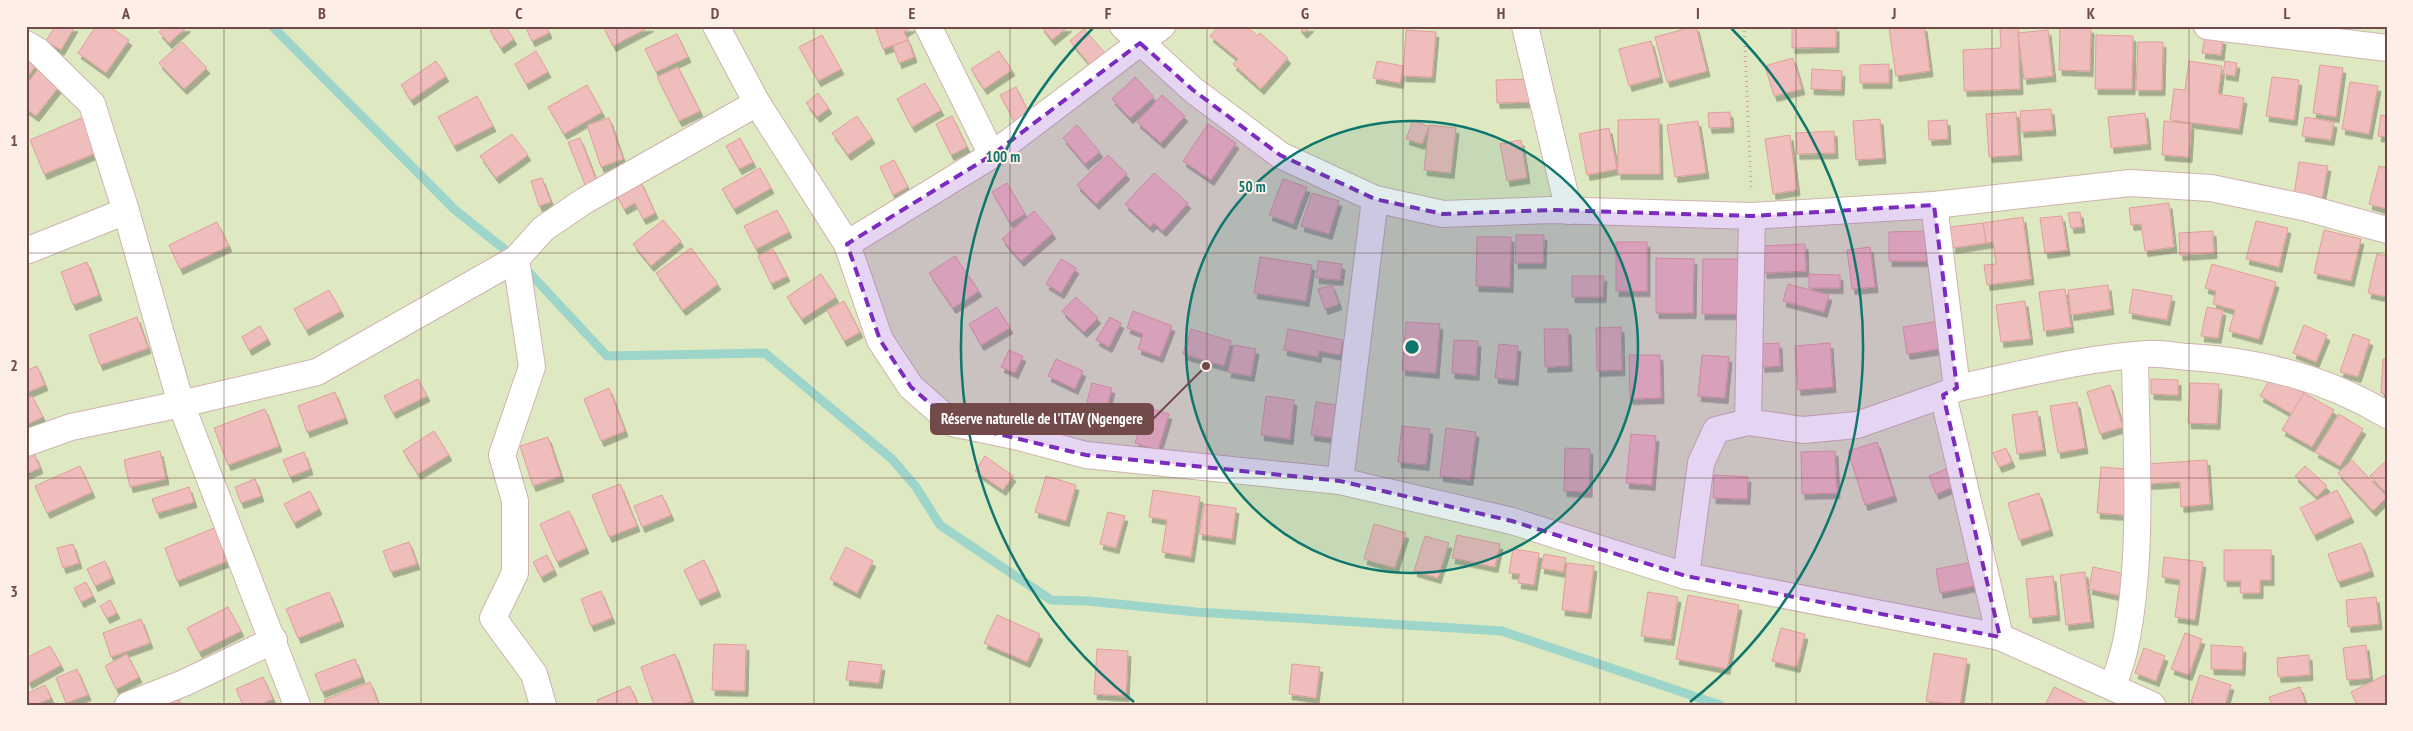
<svg xmlns="http://www.w3.org/2000/svg" width="2413" height="731" viewBox="0 0 2413 731" font-family="'PT Sans Narrow',sans-serif">
<style>
.green{fill:#dee8c1}
.lines{fill:none;stroke-linecap:round;stroke-linejoin:round}
.stream{stroke:#9ed5ca;stroke-width:9}
.building{fill:#efbdbb;stroke:#e19e9c;filter:url(#shadow)}
.street-casing{stroke:#d0b3af;stroke-width:28}
.path{stroke:#d4a09e;stroke-width:3;stroke-dasharray:1 4;stroke-linecap:butt}
.street{stroke:#fff;stroke-width:26}
.marked{fill:#7b2cbf;fill-opacity:0.2;stroke:#7b2cbf;stroke-width:4;stroke-dasharray:10 6;stroke-linejoin:round}
.grid{fill:none;stroke:#724a4a;stroke-width:1;stroke-opacity:0.55}
.ring{fill:none;stroke:#0f766e;stroke-width:2.5}
.centre{fill:#0f766e;stroke:#feeee8;stroke-width:2.5}
.ring-label{font-size:15px;text-anchor:middle;font-weight:bold;fill:#0f766e;stroke:#feeee8;stroke-width:4;stroke-linejoin:round;paint-order:stroke}
.leader{fill:none;stroke:#724a4a;stroke-width:2}
.callout-dot{fill:#724a4a;stroke:#feeee8;stroke-width:2}
.callout{fill:#724a4a;stroke:#724a4a;stroke-width:2}
.callout-label{font-size:15px;text-anchor:middle;font-weight:bold;fill:#fff}
.neatline{fill:none;stroke:#724a4a;stroke-width:2}
.grid-label{font-size:16px;text-anchor:middle;font-weight:bold;fill:#724a4a}
</style>
<defs>
<filter id="shadow"><feDropShadow dx="3" dy="5.5" stdDeviation="0" flood-color="#0004"/></filter>
</defs>
<rect width="100%" height="100%" fill="#fbe9e2"/>
<rect class="green" x="26" y="26" width="2361" height="679"/>
<g class="lines">
<g class="stream">
<polyline points="272,26 454,209 514,257"/>
<polyline points="525,268 607,356 765,353 892,459 916,487 940,525 1051,600 1088,601 1196,612 1502,631 1720,705"/>
</g>
</g>
<g class="building">
<polygon points="55,26 75,26 61,50 46,41"/>
<polygon points="96,26 109,26 129,40 106,73 78,53"/>
<polygon points="166,26 188,26 169,43 159,32"/>
<polygon points="496,26 505,26 514,39 501,48 490,31"/>
<polygon points="525,26 546,26 549,33 532,41"/>
<polygon points="603,26 651,26 613,46"/>
<polygon points="913,26 904,32 908,40 883,49 875,27"/>
<polygon points="1041,26 1069,26 1052,40"/>
<polygon points="1219,26 1246,26 1258,36 1260,33 1288,58 1261,89 1233,64 1238,59 1210,36"/>
<polygon points="1298,26 1311,26 1304,33"/>
<polygon points="1696,26 1707,71 1667,82 1655,37"/>
<polygon points="1792,26 1836,26 1836,47 1792,48"/>
<polygon points="1902,26 1924,26 1930,71 1896,76 1889,28"/>
<polygon points="2018,27 2020,89 1964,91 1963,50 2001,48 2000,28"/>
<polygon points="2060,27 2091,28 2090,71 2059,70"/>
<polygon points="1084,29 1106,54 1092,67 1070,41"/>
<polygon points="1406,30 1436,32 1432,77 1403,76"/>
<polygon points="2048,30 2053,76 2024,79 2018,33"/>
<polygon points="677,34 688,57 656,72 645,49"/>
<polygon points="822,35 841,69 818,81 799,47"/>
<polygon points="2096,35 2133,36 2132,89 2095,89"/>
<polygon points="2205,37 2223,39 2221,55 2202,53"/>
<polygon points="908,40 914,57 899,63 893,46"/>
<polygon points="1651,41 1660,77 1629,86 1619,49"/>
<polygon points="182,42 207,68 184,89 159,63"/>
<polygon points="2138,42 2163,42 2162,90 2136,90"/>
<polygon points="536,51 548,72 526,84 515,64"/>
<polygon points="999,51 1012,70 984,89 971,69"/>
<polygon points="26,56 37,64 26,79"/>
<polygon points="1793,58 1802,89 1774,96 1765,66"/>
<polygon points="436,61 446,76 411,100 401,85"/>
<polygon points="1377,61 1403,66 1400,83 1373,78"/>
<polygon points="2189,61 2222,66 2218,94 2244,98 2239,129 2170,120 2174,89 2185,90"/>
<polygon points="2225,61 2237,63 2235,76 2223,74"/>
<polygon points="1889,64 1889,83 1860,83 1860,65"/>
<polygon points="2320,65 2343,68 2336,117 2313,113"/>
<polygon points="678,67 700,111 679,121 657,77"/>
<polygon points="39,68 61,84 36,116 26,109 26,85"/>
<polygon points="1812,69 1842,71 1841,90 1811,89"/>
<polygon points="1135,77 1154,97 1130,118 1112,99"/>
<polygon points="2272,77 2299,80 2294,120 2266,116"/>
<polygon points="1531,79 1532,102 1497,103 1496,80"/>
<polygon points="2350,82 2378,86 2369,134 2342,129"/>
<polygon points="925,83 941,110 912,127 897,99"/>
<polygon points="587,85 602,112 564,134 548,107"/>
<polygon points="1016,87 1030,115 1015,123 1000,95"/>
<polygon points="818,93 829,108 817,117 806,103"/>
<polygon points="1162,95 1185,116 1161,143 1137,122"/>
<polygon points="477,96 493,126 454,146 438,117"/>
<polygon points="2051,109 2053,130 2021,132 2020,111"/>
<polygon points="1730,112 1731,127 1709,128 1708,113"/>
<polygon points="2016,112 2019,155 1989,157 1986,114"/>
<polygon points="2145,113 2148,144 2111,148 2108,117"/>
<polygon points="2381,115 2387,116 2387,137 2378,136"/>
<polygon points="86,116 101,151 44,174 30,140"/>
<polygon points="857,116 872,138 848,155 832,133"/>
<polygon points="952,116 967,147 951,155 936,124"/>
<polygon points="2305,117 2334,122 2331,140 2302,136"/>
<polygon points="609,118 623,159 601,167 587,125"/>
<polygon points="1659,119 1660,174 1618,174 1618,120"/>
<polygon points="1880,119 1883,158 1856,160 1853,121"/>
<polygon points="1413,120 1429,127 1422,144 1406,139"/>
<polygon points="1947,120 1948,139 1929,140 1928,121"/>
<polygon points="1698,121 1706,173 1675,177 1667,125"/>
<polygon points="2164,121 2191,124 2189,157 2162,155"/>
<polygon points="1208,124 1236,143 1211,180 1183,161"/>
<polygon points="1077,125 1100,152 1085,164 1063,138"/>
<polygon points="1429,125 1456,128 1451,173 1424,170"/>
<polygon points="1609,128 1617,169 1587,175 1579,134"/>
<polygon points="1834,131 1835,153 1797,154 1796,133"/>
<polygon points="512,134 528,155 496,178 480,156"/>
<polygon points="1790,135 1797,190 1773,194 1765,139"/>
<polygon points="580,138 597,182 586,187 568,142"/>
<polygon points="740,138 753,162 739,169 726,146"/>
<polygon points="1521,140 1527,178 1507,181 1500,144"/>
<polygon points="1108,155 1127,174 1096,204 1077,185"/>
<polygon points="894,160 908,187 893,195 880,167"/>
<polygon points="2299,162 2328,166 2322,199 2294,195"/>
<polygon points="2379,166 2387,168 2387,209 2369,204"/>
<polygon points="760,168 771,188 734,209 722,189"/>
<polygon points="1154,173 1188,203 1163,231 1154,223 1150,227 1125,204"/>
<polygon points="542,178 551,202 539,206 531,181"/>
<polygon points="1283,179 1307,187 1293,224 1269,215"/>
<polygon points="641,182 655,213 643,219 635,203 624,209 616,194"/>
<polygon points="1007,183 1025,214 1010,223 992,192"/>
<polygon points="1312,193 1339,201 1329,234 1301,226"/>
<polygon points="2169,203 2174,247 2145,251 2141,224 2131,225 2129,208"/>
<polygon points="777,210 789,232 756,249 744,226"/>
<polygon points="1034,211 1053,233 1021,261 1002,239"/>
<polygon points="2080,212 2082,227 2071,228 2068,213"/>
<polygon points="2062,216 2067,250 2045,253 2040,218"/>
<polygon points="2023,217 2031,279 1987,285 1984,265 1996,264 1993,242 1986,243 1983,223"/>
<polygon points="663,220 681,241 651,266 633,244"/>
<polygon points="2256,221 2288,228 2279,267 2246,259"/>
<polygon points="217,222 229,246 180,269 169,245"/>
<polygon points="1983,223 1986,243 1953,248 1950,227"/>
<polygon points="2324,230 2361,239 2351,281 2314,273"/>
<polygon points="1926,231 1926,261 1889,261 1889,232"/>
<polygon points="2213,231 2214,253 2180,255 2179,233"/>
<polygon points="1516,235 1544,235 1543,263 1515,263"/>
<polygon points="1477,237 1511,237 1510,287 1476,286"/>
<rect x="1616" y="242" width="31" height="49"/>
<polygon points="1805,244 1806,271 1764,273 1763,246"/>
<polygon points="1870,247 1875,287 1852,289 1847,250"/>
<polygon points="691,248 718,284 683,310 656,273"/>
<polygon points="773,249 787,276 771,284 758,256"/>
<polygon points="2377,254 2387,256 2387,297 2368,293"/>
<polygon points="955,256 979,291 953,308 929,273"/>
<polygon points="1260,257 1312,265 1306,301 1254,293"/>
<polygon points="1656,258 1694,259 1693,313 1656,313"/>
<polygon points="1061,259 1076,268 1061,293 1046,284"/>
<polygon points="1703,259 1742,259 1742,314 1702,314"/>
<polygon points="1318,261 1342,264 1340,280 1316,278"/>
<polygon points="87,262 99,295 73,305 61,272"/>
<polygon points="2212,264 2276,282 2259,339 2229,331 2235,310 2213,304 2216,291 2205,288"/>
<polygon points="821,274 836,297 802,319 787,297"/>
<polygon points="1809,274 1840,275 1840,288 1809,288"/>
<polygon points="1572,276 1604,276 1603,297 1572,297"/>
<polygon points="1788,284 1829,295 1824,312 1783,301"/>
<polygon points="1332,285 1339,304 1325,309 1318,289"/>
<polygon points="2108,285 2111,309 2071,315 2068,290"/>
<polygon points="2065,289 2071,327 2044,331 2039,292"/>
<polygon points="2133,289 2172,296 2167,320 2129,313"/>
<polygon points="329,290 341,311 306,330 294,309"/>
<polygon points="1076,297 1098,318 1084,332 1062,311"/>
<polygon points="844,301 860,332 844,341 827,310"/>
<polygon points="2025,301 2030,339 2001,342 1996,305"/>
<polygon points="997,307 1010,328 981,345 969,324"/>
<polygon points="2207,307 2223,310 2218,338 2201,336"/>
<polygon points="1133,311 1172,326 1160,357 1138,349 1143,334 1127,328"/>
<polygon points="137,317 148,348 100,365 89,335"/>
<polygon points="1110,317 1121,323 1109,347 1096,340"/>
<polygon points="1946,320 1951,347 1907,354 1903,327"/>
<polygon points="1406,322 1440,324 1436,373 1402,370"/>
<polygon points="2304,325 2327,335 2316,362 2293,353"/>
<polygon points="260,326 268,339 249,350 242,337"/>
<polygon points="1621,327 1622,370 1597,371 1596,328"/>
<polygon points="1191,329 1231,341 1224,366 1183,354"/>
<polygon points="1288,329 1343,340 1340,355 1319,351 1318,357 1284,350"/>
<polygon points="1544,329 1568,329 1569,366 1545,367"/>
<polygon points="2353,334 2370,340 2358,377 2340,372"/>
<polygon points="1454,340 1478,341 1476,375 1452,373"/>
<polygon points="1779,343 1780,366 1762,367 1760,344"/>
<polygon points="1830,343 1833,387 1798,390 1795,346"/>
<polygon points="1499,344 1518,346 1515,380 1495,378"/>
<polygon points="1234,345 1256,349 1251,376 1228,372"/>
<polygon points="1009,350 1023,356 1015,373 1001,367"/>
<polygon points="1629,355 1660,355 1661,398 1630,399"/>
<polygon points="1702,355 1729,357 1725,398 1698,396"/>
<polygon points="1056,359 1083,371 1075,389 1048,376"/>
<polygon points="2383,359 2387,359 2387,394 2381,393"/>
<polygon points="37,366 45,385 26,393 26,371"/>
<polygon points="2273,374 2304,393 2292,414 2260,396"/>
<polygon points="418,379 427,396 393,413 384,396"/>
<polygon points="2151,379 2178,380 2178,395 2151,394"/>
<polygon points="1092,383 1112,388 1103,422 1083,417"/>
<polygon points="2190,383 2219,384 2217,424 2188,423"/>
<polygon points="2110,385 2123,427 2100,434 2087,392"/>
<polygon points="609,388 625,431 601,441 584,399"/>
<polygon points="335,392 345,418 307,432 298,406"/>
<polygon points="2304,393 2334,410 2312,447 2282,430"/>
<polygon points="32,396 43,417 26,425 26,399"/>
<polygon points="1266,396 1294,400 1290,439 1261,435"/>
<polygon points="1316,402 1337,405 1333,438 1311,435"/>
<polygon points="2077,402 2085,448 2058,453 2050,406"/>
<polygon points="1146,407 1169,414 1158,450 1135,443"/>
<polygon points="265,409 279,446 228,465 214,428"/>
<polygon points="2037,411 2043,450 2017,454 2012,415"/>
<polygon points="2339,414 2363,429 2340,466 2315,452"/>
<polygon points="1402,426 1430,429 1426,465 1398,462"/>
<polygon points="1446,428 1476,432 1470,480 1440,476"/>
<polygon points="434,431 449,455 418,474 403,451"/>
<polygon points="1631,434 1656,436 1652,485 1626,483"/>
<polygon points="548,437 561,476 533,486 520,446"/>
<polygon points="1877,442 1894,496 1865,505 1848,451"/>
<polygon points="1565,448 1590,449 1589,492 1564,491"/>
<polygon points="2006,448 2012,462 1999,467 1993,453"/>
<polygon points="160,451 166,479 130,487 124,460"/>
<polygon points="1835,451 1837,493 1802,494 1801,452"/>
<polygon points="304,452 310,469 290,477 283,460"/>
<polygon points="35,455 40,468 26,474 26,460"/>
<polygon points="985,456 1013,476 1003,490 975,471"/>
<polygon points="2207,460 2210,504 2181,507 2180,482 2147,484 2146,464"/>
<polygon points="2352,460 2387,497 2373,511 2338,473"/>
<polygon points="2387,460 2387,494 2370,476"/>
<polygon points="80,466 92,492 47,513 35,486"/>
<polygon points="1953,466 1960,484 1936,494 1929,476"/>
<polygon points="2305,466 2327,486 2317,497 2295,476"/>
<polygon points="2101,467 2127,469 2124,515 2097,513"/>
<polygon points="1714,475 1748,477 1747,499 1713,498"/>
<polygon points="1046,476 1076,485 1066,521 1035,512"/>
<polygon points="255,479 261,496 241,503 235,487"/>
<polygon points="620,484 637,526 609,537 592,495"/>
<polygon points="189,487 194,502 157,513 152,499"/>
<polygon points="1153,490 1200,497 1191,557 1162,552 1167,520 1149,517"/>
<polygon points="2337,490 2351,517 2314,535 2300,508"/>
<polygon points="310,491 319,509 294,523 284,504"/>
<polygon points="2039,493 2050,530 2019,540 2008,503"/>
<polygon points="662,495 671,515 642,527 634,506"/>
<polygon points="1204,504 1236,508 1232,539 1199,534"/>
<polygon points="569,511 586,548 557,562 540,524"/>
<polygon points="1108,512 1125,516 1116,548 1100,544"/>
<polygon points="1374,524 1406,533 1395,568 1364,559"/>
<polygon points="217,527 230,560 177,581 165,548"/>
<polygon points="1457,535 1500,544 1495,567 1452,558"/>
<polygon points="1425,536 1449,543 1438,578 1414,571"/>
<polygon points="409,542 417,564 391,572 383,551"/>
<polygon points="2361,543 2371,571 2338,582 2328,554"/>
<polygon points="73,544 79,563 63,568 57,548"/>
<polygon points="846,547 873,561 857,593 830,579"/>
<polygon points="1513,549 1539,553 1534,585 1518,583 1520,574 1509,573"/>
<polygon points="2224,550 2271,550 2271,580 2260,580 2260,593 2240,593 2241,581 2224,581"/>
<polygon points="1544,554 1566,558 1563,572 1541,568"/>
<polygon points="547,555 554,570 541,577 533,562"/>
<polygon points="2164,557 2203,562 2195,620 2175,617 2180,580 2162,577"/>
<polygon points="704,560 718,591 698,600 684,570"/>
<polygon points="105,561 112,578 95,586 87,569"/>
<polygon points="1978,561 1983,584 1940,593 1936,569"/>
<polygon points="1567,563 1594,566 1588,613 1562,610"/>
<polygon points="2093,567 2126,574 2122,596 2089,589"/>
<polygon points="2085,572 2091,622 2066,625 2060,575"/>
<polygon points="2053,576 2057,615 2030,618 2026,579"/>
<polygon points="86,582 93,596 81,602 74,588"/>
<polygon points="601,591 612,618 591,626 581,599"/>
<polygon points="329,592 341,621 298,638 286,609"/>
<polygon points="1648,592 1678,597 1671,640 1641,636"/>
<polygon points="1688,595 1739,605 1727,669 1676,659"/>
<polygon points="2376,597 2379,624 2348,627 2346,600"/>
<polygon points="110,600 117,613 107,618 100,606"/>
<polygon points="228,607 241,631 199,652 187,628"/>
<polygon points="997,615 1040,634 1027,662 984,643"/>
<polygon points="141,619 150,643 111,657 103,633"/>
<polygon points="1781,628 1805,634 1797,667 1772,661"/>
<polygon points="2185,633 2202,639 2189,675 2171,669"/>
<polygon points="714,644 746,645 745,691 712,690"/>
<polygon points="2211,645 2243,647 2242,670 2211,669"/>
<polygon points="2366,645 2370,678 2347,680 2343,648"/>
<polygon points="50,646 61,665 29,683 26,677 26,658"/>
<polygon points="2144,648 2165,656 2156,681 2135,673"/>
<polygon points="1097,649 1128,651 1126,696 1094,694"/>
<polygon points="1934,653 1967,659 1960,705 1926,701"/>
<polygon points="127,654 139,677 116,689 105,666"/>
<polygon points="675,654 692,701 681,705 654,705 641,667"/>
<polygon points="2309,655 2310,675 2278,677 2277,658"/>
<polygon points="355,659 362,677 322,692 315,674"/>
<polygon points="849,661 882,665 879,683 846,680"/>
<polygon points="1292,664 1320,667 1316,698 1289,694"/>
<polygon points="77,669 88,695 66,703 56,678"/>
<polygon points="2387,674 2387,704 2357,705 2351,692"/>
<polygon points="2200,675 2231,685 2225,705 2200,705 2191,702"/>
<polygon points="263,677 273,699 259,705 243,705 236,689"/>
<polygon points="370,682 379,705 326,705 324,700"/>
<polygon points="45,685 51,698 36,705 26,705 26,694"/>
<polygon points="630,686 638,705 599,705 597,700"/>
<polygon points="2054,687 2091,705 2045,705"/>
<polygon points="2300,687 2306,705 2272,705 2269,697"/>
<polygon points="178,698 181,705 162,705"/>
</g>
<g class="lines">
<defs>
<g id="street">
<polyline points="716,26 757,103 847,244 880,340 911,387 952,423 1019,437 1086,455 1340,481 1512,521 1686,576 2000,637 2152,705"/>
<polyline points="928,26 992,155"/>
<polyline points="1123,26 1193,90 1280,155 1375,199 1443,214 1551,210 1752,216 1934,205 2130,183 2211,188 2303,207 2387,230"/>
<polyline points="1525,26 1569,211"/>
<polyline points="2207,26 2387,48"/>
<polyline points="26,44 38,51 92,104 126,211 181,404 297,705"/>
<polyline points="1934,205 1957,388"/>
<polyline points="847,244 992,155 1162,26"/>
<polyline points="26,251 126,211"/>
<polyline points="516,259 532,367 502,455 515,501 515,573 493,618 534,674 543,705"/>
<polyline points="1943,395 2000,637"/>
<polyline points="1748,422 1752,216"/>
<polyline points="26,443 71,427 181,404 317,372 516,259 543,229 584,201 757,103"/>
<polyline points="1340,481 1375,199"/>
<path d="M 1686,576 L 1701,463 L 1716,430 L 1748,422 L 1803,430 L 1857,425 L 1943,395 L 1957,388 C 2020,375 2083,358 2147,354 C 2161,353 2175,356 2189,357 C 2258,361 2327,379 2387,415"/>
<path d="M 2113,687 C 2117,674 2122,660 2125,647 C 2144,556 2136,449 2135,356"/>
<polyline points="128,705 184,683 274,640"/>
</g>
</defs>
<use href="#street" class="street-casing"/>
<polyline class="path" points="1744,26 1751,188"/>
<use href="#street" class="street"/>
</g>
<path class="marked" d="M 1140,43 L 1193,90 L 1280,155 L 1375,199 L 1443,214 L 1551,210 L 1752,216 L 1934,205 L 1957,388 L 1943,395 L 2000,637 L 1686,576 L 1512,521 L 1340,481 L 1086,455 L 952,423 L 911,387 L 880,340 L 847,244 L 992,155 Z"/>
<path class="grid" d="M 224,26 L 224,705M 421,26 L 421,705M 617,26 L 617,705M 814,26 L 814,705M 1010,26 L 1010,705M 1207,26 L 1207,705M 1403,26 L 1403,705M 1600,26 L 1600,705M 1796,26 L 1796,705M 1992,26 L 1992,705M 2189,26 L 2189,705M 26,253 L 2387,253M 26,478 L 2387,478"/>
<circle cx="1412" cy="347" r="226" fill="#0f766e" fill-opacity=".12"/>
<g class="ring">
<circle cx="1412" cy="347" r="226"/>
<path d="M1134 702A451 451 0 0 1 1093 28M1731 28A451 451 0 0 1 1690 702"/>
</g>
<circle cx="1412" cy="347" r="8" class="centre"/>
<g class="ring-label">
<text x="1003" y="162">100 m</text>
<text x="1252" y="192">50 m</text>
</g>
<path class="leader" d="M1206 366L1153 419"/>
<circle class="callout-dot" cx="1206" cy="366" r="5"/>
<rect class="callout" x="931" y="404" width="222" height="30" rx="5"/>
<g class="callout-label">
<text x="1042" y="424">Réserve naturelle de l'ITAV (Ngengere</text>
</g>
<rect width="2413" height="731" fill="none" stroke="#feeee8" stroke-width="55"/>
<rect x="28" y="28" width="2358" height="676" class="neatline"/>
<g class="grid-label">
<text x="126" y="19">A</text>
<text x="322" y="19">B</text>
<text x="519" y="19">C</text>
<text x="715" y="19">D</text>
<text x="912" y="19">E</text>
<text x="1108" y="19">F</text>
<text x="1305" y="19">G</text>
<text x="1501" y="19">H</text>
<text x="1698" y="19">I</text>
<text x="1894" y="19">J</text>
<text x="2091" y="19">K</text>
<text x="2287" y="19">L</text>
<text x="14" y="146">1</text>
<text x="14" y="371">2</text>
<text x="14" y="597">3</text>
</g>
</svg>
